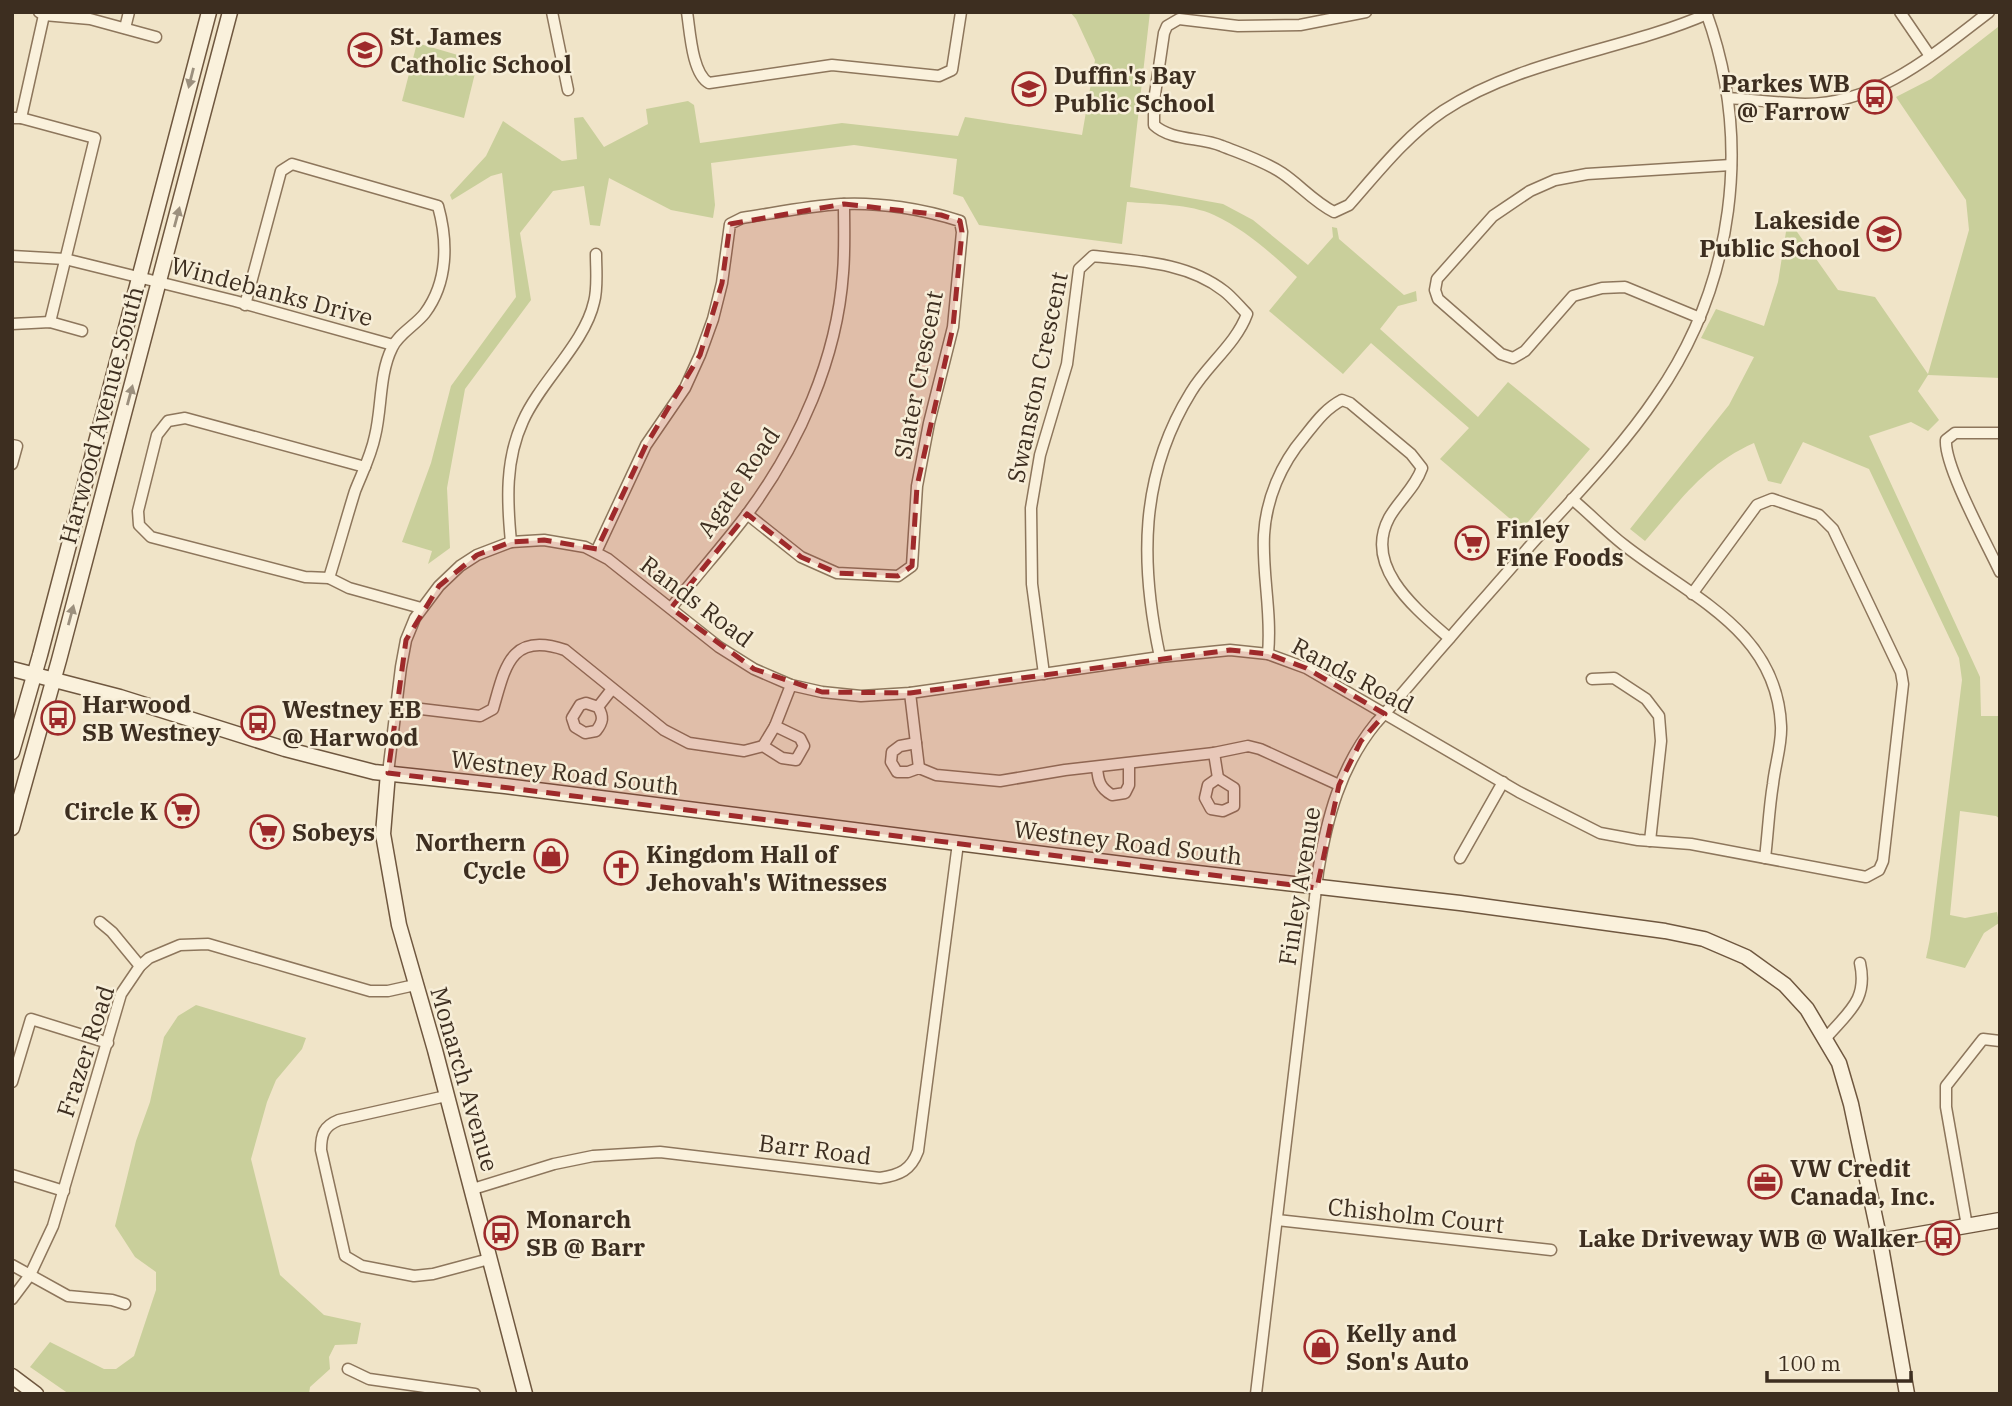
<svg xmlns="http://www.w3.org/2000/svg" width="2012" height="1406" viewBox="0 0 2012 1406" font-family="'IBM Plex Serif',serif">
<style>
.green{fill:#c9cf9b}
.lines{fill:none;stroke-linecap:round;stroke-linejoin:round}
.street-casing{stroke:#8d765c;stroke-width:13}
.secondary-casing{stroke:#6f573f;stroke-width:17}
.street{stroke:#faf1dc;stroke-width:10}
.secondary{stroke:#faf1dc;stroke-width:14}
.oneway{fill:#9c907e}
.marked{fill:#9e2a2b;fill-opacity:0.2;stroke:#9e2a2b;stroke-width:5;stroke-dasharray:14 9;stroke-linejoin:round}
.labels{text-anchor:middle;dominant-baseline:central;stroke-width:5;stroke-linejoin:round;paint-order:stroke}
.poi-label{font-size:24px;font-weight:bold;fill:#3d2e20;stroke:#f7eed8;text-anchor:start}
.street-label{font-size:24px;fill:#3d2e20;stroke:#f7eed8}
</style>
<rect width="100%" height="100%" fill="#f0e4c8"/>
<g class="green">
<path d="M 1070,12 L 1150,12 L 1130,187 L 1223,204 L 1253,220 L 1308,265 L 1333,237 L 1332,227 L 1337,228 L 1339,239 L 1404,295 L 1416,291 L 1417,301 L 1398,306 L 1380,329 L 1478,417 L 1508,382 L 1590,449 L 1522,529 L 1440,459 L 1469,428 L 1371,343 L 1343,374 L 1269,311 L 1297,277 C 1271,253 1246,230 1214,215 C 1191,204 1153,204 1127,202 L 1122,244 L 979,225 L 963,197 L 953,194 L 957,159 L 854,145 L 711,163 L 715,205 L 713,218 L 671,210 L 609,178 L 600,226 L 590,225 L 584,186 L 553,191 L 520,233 L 531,300 L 465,389 L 447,488 L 450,548 L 428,564 L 432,551 L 402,542 L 431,463 L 451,386 L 516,297 L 502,173 L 491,176 L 452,200 L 450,195 L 486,156 L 503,121 L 562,161 L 577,159 L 574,118 L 583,117 L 604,147 L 648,124 L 646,109 L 688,101 L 694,105 L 700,143 L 842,123 L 958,136 L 965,117 L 1082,135 L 1095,60 L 1076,19 Z"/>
<path d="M 1998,27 L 2000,378 L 1928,375 L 1918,391 L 1939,420 L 1928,431 L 1911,422 L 1869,436 L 1980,677 L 1981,716 L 2000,716 L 2000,819 L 1996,816 L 1960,811 L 1950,915 L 1965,918 L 1997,912 L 1999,923 L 1984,933 L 1965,968 L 1926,958 L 1930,939 L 1962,680 L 1959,658 L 1869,469 L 1803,442 L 1781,484 L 1768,481 L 1754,443 C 1704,465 1680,501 1645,541 L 1630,529 L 1729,405 L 1754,357 L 1701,338 L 1716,309 L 1764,326 L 1778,282 L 1788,219 L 1838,290 L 1875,297 L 1928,374 L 1969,230 L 1966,200 L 1896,97 L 1931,79 Z"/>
<polygon points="417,43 478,61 464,118 402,101"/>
<polygon points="196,1005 306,1038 302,1049 276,1080 267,1102 251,1159 280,1275 324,1315 361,1323 357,1344 335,1345 329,1357 330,1369 310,1387 309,1394 69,1394 30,1367 50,1342 104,1369 116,1369 134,1356 156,1290 156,1272 135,1257 115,1226 136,1141 150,1102 164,1037 178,1016"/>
</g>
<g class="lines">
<defs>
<g id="street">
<polyline points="39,12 44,15 90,19 156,37"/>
<polyline points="552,12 568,90"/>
<path d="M 687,12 C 690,31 692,74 709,83 L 832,65 L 939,76 L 952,70 L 961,12"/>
<path d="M 1366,12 L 1300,25 L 1238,26 L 1179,19 L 1167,26 L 1164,33 L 1154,101 L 1154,125 C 1171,141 1201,137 1222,146 C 1242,154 1264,161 1282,173 C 1300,185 1314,202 1334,212 L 1349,205 C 1378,172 1406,136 1443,111 C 1522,59 1622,51 1707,14"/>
<polyline points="1900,12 1930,56"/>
<polyline points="125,28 129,12"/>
<path d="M 1729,98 C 1754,100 1780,103 1805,104 C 1877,104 1934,54 1989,12"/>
<polyline points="12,118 21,118 95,138 50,322"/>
<polyline points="21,118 44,15"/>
<polyline points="12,256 65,259 235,301 393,345"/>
<path d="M 245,305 L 281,171 L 292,164 L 438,206 C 448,242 448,282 425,313 C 416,325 398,334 392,348 C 379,374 382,408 375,436 C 371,456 362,473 355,491 C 346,520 338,549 329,578"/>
<polyline points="1700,318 1625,287 1602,288 1573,296 1525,351 1513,358 1501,354 1438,299 1435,290 1437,279 1493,216 1530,191 1555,180 1587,174 1731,165"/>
<polyline points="12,324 50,322 82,331"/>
<path d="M 2000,433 L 1955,433 L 1946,440 C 1944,466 1987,544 2000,572"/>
<polyline points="12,445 17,446 12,464"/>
<polyline points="365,467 185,418 168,421 157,435 138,511 139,525 151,537 305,577 329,578 349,588 421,608"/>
<path d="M 1572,499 C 1590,514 1606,531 1624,545 C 1690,597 1777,630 1781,726 C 1782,744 1775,765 1773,784 C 1769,808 1768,833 1765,858"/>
<path d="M 511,542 C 507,501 505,460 523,421 C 540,382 585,343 594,302 C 598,288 596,270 596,254"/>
<path d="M 596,552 L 646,445 L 685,388 L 700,355 L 713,319 L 722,283 L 730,224 L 742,218 C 775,213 808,206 841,204 C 879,202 923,209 960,221 L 962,232 L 953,327 L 929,423 L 917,486 L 912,566 L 898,576 L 837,573 L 801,557 L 747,514"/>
<path d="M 671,608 C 696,576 724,545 748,513 C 799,444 837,359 843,273 C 845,250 844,227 844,204"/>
<path d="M 1268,654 C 1272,612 1262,575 1264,535 C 1266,499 1281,464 1304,437 C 1316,422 1325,409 1342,400 L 1350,403 L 1411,454 L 1422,468 C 1415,488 1399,500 1389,518 C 1363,567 1416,609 1449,638"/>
<path d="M 1044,674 L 1032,584 L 1031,508 L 1040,455 L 1067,364 L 1079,269 L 1093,256 C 1137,261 1187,262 1224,291 C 1232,297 1239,306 1247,314 C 1236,344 1207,365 1191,392 C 1139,476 1140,564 1160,657"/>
<polyline points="1592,679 1614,678 1646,699 1659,716 1661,741 1650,841"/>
<polyline points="910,693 919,768"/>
<path d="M 396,706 L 480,716 L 493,709 C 505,668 510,631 565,650 L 664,730 L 689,743 L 744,751 L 763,746 L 782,758 L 796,760 L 804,746 L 800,738 L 775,726"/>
<path d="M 598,707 C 604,717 603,722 596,731 L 585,733 L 575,727 L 572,718 L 580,705 L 586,703 L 598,707 L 612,689"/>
<polyline points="916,743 900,746 892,752 891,762 897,772 908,772 919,768 936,775 1000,781 1065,770 1214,753 1248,746 1260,749 1339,785"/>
<polyline points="763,746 775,726 791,685"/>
<polyline points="1214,753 1218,778"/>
<path d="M 1097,767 C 1098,781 1100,788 1112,795 L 1125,793 L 1129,785 L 1129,764"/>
<polyline points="388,773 401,667 406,640 415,618 439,586 460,566 477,555 511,542 544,540 585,547 608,559 719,647 754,669 791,685 822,692 861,696 910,693 1160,657 1230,650 1268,654 1306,668 1519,792 1600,833 1638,840 1691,844 1866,877 1879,870 1883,861 1903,684 1901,672 1833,529 1819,515 1772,499 1757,505 1692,594"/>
<polygon points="1218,778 1234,788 1234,806 1223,811 1211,809 1205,798 1208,785"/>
<polyline points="1460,858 1503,782"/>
<polyline points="100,922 112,932 140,966"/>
<path d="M 1826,1038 C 1849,1011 1868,1000 1860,963"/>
<polyline points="12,1082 31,1019 108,1043"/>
<path d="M 446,1096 L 339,1120 C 324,1126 321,1134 321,1150 L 345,1256 L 362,1266 L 414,1276 L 433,1274 L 489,1259"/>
<polyline points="12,1175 64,1191"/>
<path d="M 473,1189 L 554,1164 L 593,1156 L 660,1152 L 880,1178 C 900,1175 911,1170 918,1151 L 958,843"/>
<polyline points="1277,1220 1551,1250"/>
<polyline points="1967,1226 1946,1107 1946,1086 1983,1039 2000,1041"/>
<polyline points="12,1265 68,1296 112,1300 125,1304"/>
<polyline points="12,1299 30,1275 53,1226 121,994 140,966 149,958 180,945 208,944 370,991 388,991 415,985"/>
<polyline points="348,1369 369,1379 475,1394"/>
<path d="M 1256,1394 L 1318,872 C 1327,818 1340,767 1376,723 C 1401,696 1424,667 1449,639 C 1475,608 1503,578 1529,547 C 1571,500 1621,449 1656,397 C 1734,285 1753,141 1706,12"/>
</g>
<g id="secondary">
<polyline points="12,669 120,697 285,749 374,772 505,786 1171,870 1460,903 1665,931 1704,939 1746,957 1785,985 1807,1009 1839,1063 1851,1104 1880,1241 1907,1394"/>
<polyline points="12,752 40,655 209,12"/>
<polyline points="388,773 383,834 399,925 435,1050 525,1394"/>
<polyline points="12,828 59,660 230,12"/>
<polyline points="1880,1241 2000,1220"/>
<polyline points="12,1376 36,1394"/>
</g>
</defs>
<use href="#street" class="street-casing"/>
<use href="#secondary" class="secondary-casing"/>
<use href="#street" class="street"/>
<use href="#secondary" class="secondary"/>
</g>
<defs><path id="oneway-solid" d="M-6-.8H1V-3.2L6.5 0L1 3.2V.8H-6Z" transform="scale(1.75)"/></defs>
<g class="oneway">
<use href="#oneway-solid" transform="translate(191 78) rotate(104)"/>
<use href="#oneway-solid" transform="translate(177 217) rotate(-75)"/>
<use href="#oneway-solid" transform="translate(130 395) rotate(-75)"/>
<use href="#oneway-solid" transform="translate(71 615) rotate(-75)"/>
</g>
<path class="marked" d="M 844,204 L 941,215 L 960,221 L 962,232 L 953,327 L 917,486 L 912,566 L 898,576 L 837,573 L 801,557 L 747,514 L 671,608 L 754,669 L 822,692 L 910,693 L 1230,650 L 1268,654 L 1306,668 L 1385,714 L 1361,741 L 1339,785 L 1317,888 L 388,773 L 406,640 L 439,586 L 477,555 L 511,542 L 544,540 L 597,549 L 646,445 L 700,355 L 722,283 L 730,224 Z"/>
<defs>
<symbol id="school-ring" viewBox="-11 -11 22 22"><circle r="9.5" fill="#f7eed8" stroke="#9e2a2b" stroke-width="1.5"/><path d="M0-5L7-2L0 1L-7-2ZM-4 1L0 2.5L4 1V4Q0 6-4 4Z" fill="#9e2a2b"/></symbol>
<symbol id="bus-ring" viewBox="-11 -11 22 22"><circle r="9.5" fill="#f7eed8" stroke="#9e2a2b" stroke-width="1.5"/><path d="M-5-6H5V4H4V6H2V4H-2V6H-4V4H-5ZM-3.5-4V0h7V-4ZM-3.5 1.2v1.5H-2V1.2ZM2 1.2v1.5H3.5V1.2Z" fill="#9e2a2b"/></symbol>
<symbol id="supermarket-ring" viewBox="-11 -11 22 22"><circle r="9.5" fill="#f7eed8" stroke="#9e2a2b" stroke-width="1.5"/><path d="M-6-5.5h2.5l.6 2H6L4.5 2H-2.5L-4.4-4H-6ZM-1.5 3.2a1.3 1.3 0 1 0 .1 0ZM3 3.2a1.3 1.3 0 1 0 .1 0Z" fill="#9e2a2b"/></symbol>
<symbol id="shop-ring" viewBox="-11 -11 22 22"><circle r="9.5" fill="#f7eed8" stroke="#9e2a2b" stroke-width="1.5"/><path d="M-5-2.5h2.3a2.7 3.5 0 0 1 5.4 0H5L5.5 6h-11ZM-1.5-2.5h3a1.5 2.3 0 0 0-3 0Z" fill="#9e2a2b"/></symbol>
<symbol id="church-ring" viewBox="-11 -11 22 22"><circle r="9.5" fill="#f7eed8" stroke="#9e2a2b" stroke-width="1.5"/><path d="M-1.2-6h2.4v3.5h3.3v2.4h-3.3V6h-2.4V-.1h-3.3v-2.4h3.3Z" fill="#9e2a2b"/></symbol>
<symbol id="office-ring" viewBox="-11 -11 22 22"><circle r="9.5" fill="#f7eed8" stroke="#9e2a2b" stroke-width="1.5"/><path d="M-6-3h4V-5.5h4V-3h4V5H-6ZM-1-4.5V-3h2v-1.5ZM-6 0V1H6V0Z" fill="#9e2a2b"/></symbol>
</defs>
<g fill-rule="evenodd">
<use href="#school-ring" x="346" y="31" width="38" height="38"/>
<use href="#school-ring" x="1010" y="70" width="38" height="38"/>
<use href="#bus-ring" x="1856" y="78" width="38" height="38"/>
<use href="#school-ring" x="1865" y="215" width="38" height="38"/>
<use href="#supermarket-ring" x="1453" y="524" width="38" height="38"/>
<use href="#bus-ring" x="39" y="699" width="38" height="38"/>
<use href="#bus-ring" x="239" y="704" width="38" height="38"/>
<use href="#supermarket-ring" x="163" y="792" width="38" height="38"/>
<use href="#supermarket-ring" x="248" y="813" width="38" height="38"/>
<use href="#shop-ring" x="532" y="837" width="38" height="38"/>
<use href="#church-ring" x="602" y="849" width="38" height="38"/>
<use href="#office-ring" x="1746" y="1163" width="38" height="38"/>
<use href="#bus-ring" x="482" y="1214" width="38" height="38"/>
<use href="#bus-ring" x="1924" y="1219" width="38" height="38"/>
<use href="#shop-ring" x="1302" y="1328" width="38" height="38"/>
</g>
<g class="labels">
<g class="poi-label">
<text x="390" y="36">St. James<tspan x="390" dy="28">Catholic School</tspan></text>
<text x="1054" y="75">Duffin's Bay<tspan x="1054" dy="28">Public School</tspan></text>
<text x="1850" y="83" text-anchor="end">Parkes WB<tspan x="1850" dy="28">@ Farrow</tspan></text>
<text x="1860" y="220" text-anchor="end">Lakeside<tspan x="1860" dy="28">Public School</tspan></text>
<text x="1496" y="529">Finley<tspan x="1496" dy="28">Fine Foods</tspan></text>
<text x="82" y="704">Harwood<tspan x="82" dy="28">SB Westney</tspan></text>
<text x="282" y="709">Westney EB<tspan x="282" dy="28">@ Harwood</tspan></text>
<text x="158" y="811" text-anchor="end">Circle K</text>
<text x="292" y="832">Sobeys</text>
<text x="526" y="842" text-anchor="end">Northern<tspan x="526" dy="28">Cycle</tspan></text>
<text x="646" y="854">Kingdom Hall of<tspan x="646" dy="28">Jehovah's Witnesses</tspan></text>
<text x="1790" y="1168">VW Credit<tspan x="1790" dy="28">Canada, Inc.</tspan></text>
<text x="526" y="1219">Monarch<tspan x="526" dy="28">SB @ Barr</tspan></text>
<text x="1918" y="1238" text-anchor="end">Lake Driveway WB @ Walker</text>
<text x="1346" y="1333">Kelly and<tspan x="1346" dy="28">Son's Auto</tspan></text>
</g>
<g class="street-label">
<text transform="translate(272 291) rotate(15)">Windebanks Drive</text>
<text transform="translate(918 375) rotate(-79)">Slater Crescent</text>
<text transform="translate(1037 377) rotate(-78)">Swanston Crescent</text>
<text transform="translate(101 415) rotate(-75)">Harwood Avenue South</text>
<text transform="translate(738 482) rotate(-56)">Agate Road</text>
<text transform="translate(697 601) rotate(37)">Rands Road</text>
<text transform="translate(1353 675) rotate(28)">Rands Road</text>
<text transform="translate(565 772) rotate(7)">Westney Road South</text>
<text transform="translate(1128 842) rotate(7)">Westney Road South</text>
<text transform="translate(1299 886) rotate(-81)">Finley Avenue</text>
<text transform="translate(85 1051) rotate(-72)">Frazer Road</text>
<text transform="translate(465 1079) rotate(74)">Monarch Avenue</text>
<text transform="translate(815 1149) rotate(7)">Barr Road</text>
<text transform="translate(1416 1215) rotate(6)">Chisholm Court</text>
</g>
</g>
<rect width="2012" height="1406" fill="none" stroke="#3d2e20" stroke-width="28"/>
<path d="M1767 1371v10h144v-10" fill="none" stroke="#3d2e20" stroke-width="3.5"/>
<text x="1778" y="1371" font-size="21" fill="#3d2e20" stroke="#f7eed8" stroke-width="5" paint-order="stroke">100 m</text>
</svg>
